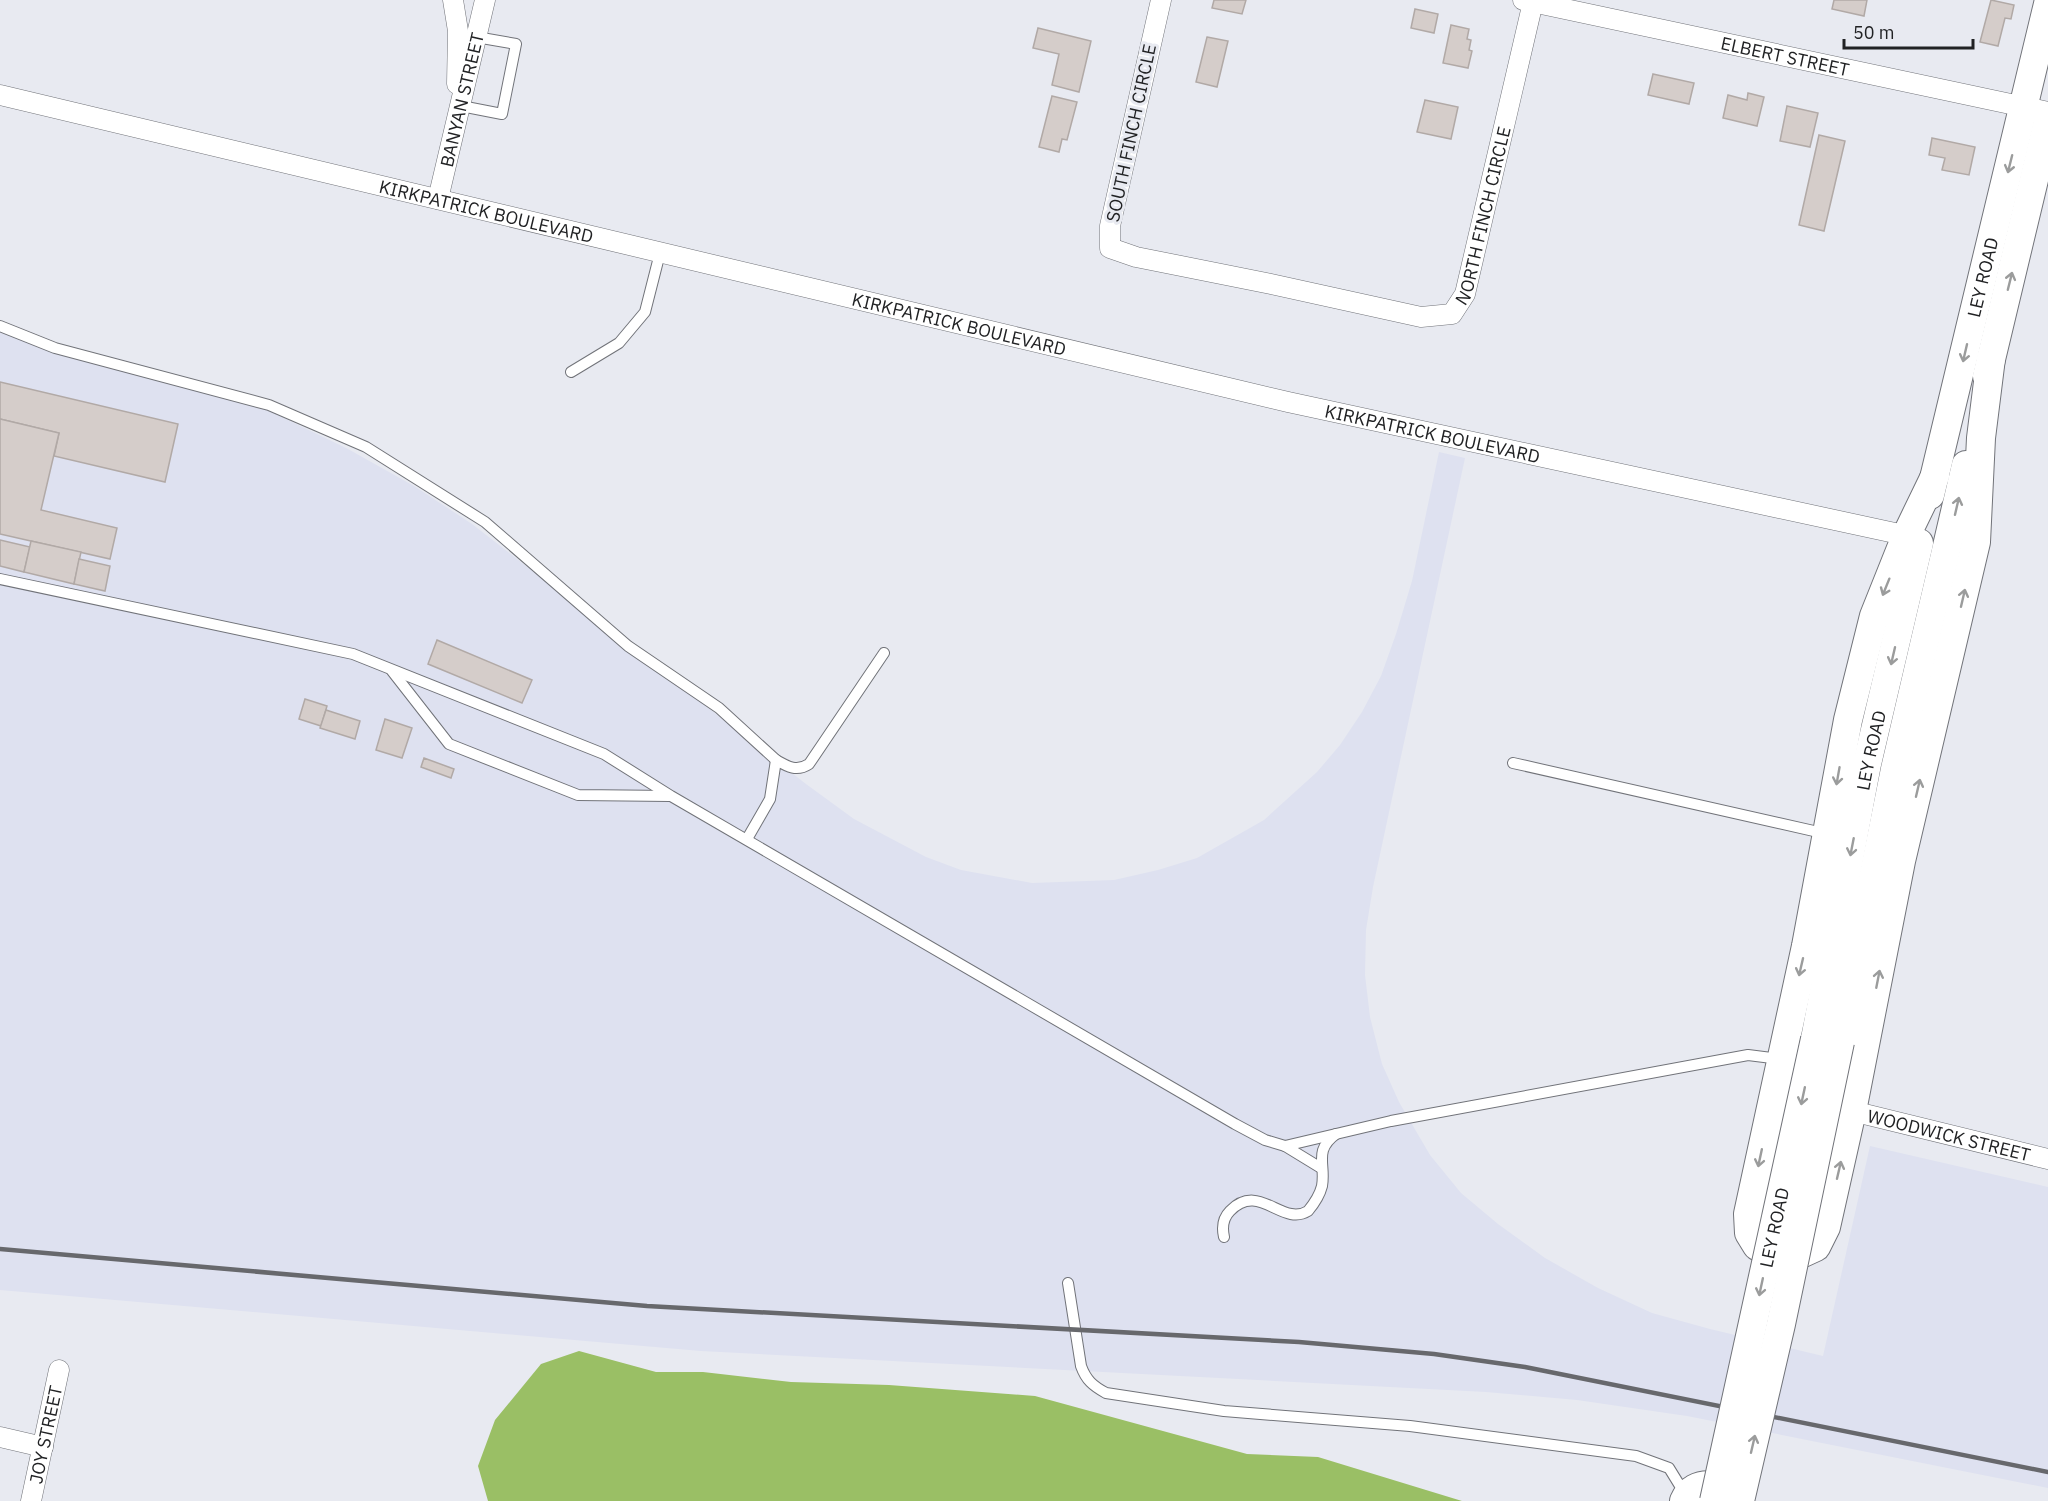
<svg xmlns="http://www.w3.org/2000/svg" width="2048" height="1501" viewBox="0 0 2048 1501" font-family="'IBM Plex Sans',sans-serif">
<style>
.built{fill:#dee1f0}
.forest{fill:#9abf65}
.building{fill:#d5cdca;stroke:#b1a9a6;stroke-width:1.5}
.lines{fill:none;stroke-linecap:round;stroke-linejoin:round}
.service-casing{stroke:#717379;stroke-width:12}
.minor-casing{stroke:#717379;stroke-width:21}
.secondary-casing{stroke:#717379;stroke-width:30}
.service{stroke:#fff;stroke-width:10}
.minor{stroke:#fff;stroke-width:20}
.secondary{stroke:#fff;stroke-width:28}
.rail{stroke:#67686c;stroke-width:4.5}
.secondary-bridge-casing{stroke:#717379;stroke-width:30;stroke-linecap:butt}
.secondary-bridge{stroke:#fff;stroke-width:28}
.oneway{stroke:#9b9c9c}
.labels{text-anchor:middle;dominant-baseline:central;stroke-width:6;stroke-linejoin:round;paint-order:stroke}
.street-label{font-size:18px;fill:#212224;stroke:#e8eaf1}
</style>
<rect width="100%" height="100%" fill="#e8eaf1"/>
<polygon class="built" points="0,331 145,366 259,406 348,449 414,486 472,524 806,784 854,819 926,857 961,870 1032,883 1114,880 1158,870 1197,858 1264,820 1317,772 1340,745 1362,712 1381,676 1396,634 1412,581 1439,452 1465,458 1373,887 1366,930 1365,975 1370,1017 1382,1064 1399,1102 1430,1155 1461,1193 1498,1224 1545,1258 1598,1288 1652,1313 1710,1329 1823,1356 1870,1146 2048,1187 2048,1488 1687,1416 1577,1400 1486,1392 701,1351 0,1290"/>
<polygon class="forest" points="579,1351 656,1372 703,1372 791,1382 889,1385 1035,1396 1247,1454 1318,1457 1462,1501 488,1501 478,1466 495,1420 541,1364"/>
<g class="building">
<polygon points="1214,0 1246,0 1242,14 1212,8"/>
<polygon points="1834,0 1867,0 1864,16 1832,9"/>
<polygon points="1991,0 2014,5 2011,19 2005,18 1998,46 1980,42"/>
<polygon points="1415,9 1438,14 1434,33 1411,28"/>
<polygon points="1451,25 1469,29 1467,39 1471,40 1469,50 1472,51 1468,68 1443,63"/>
<polygon points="1038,28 1091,41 1079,92 1052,85 1059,54 1033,48"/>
<polygon points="1207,37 1228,41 1217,87 1196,82"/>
<polygon points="1653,74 1694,83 1689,104 1648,95"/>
<polygon points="1748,93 1764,97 1757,126 1723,118 1728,95 1747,100"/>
<polygon points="1052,96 1077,102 1067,140 1062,139 1059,152 1039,147"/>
<polygon points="1425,100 1458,107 1451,139 1417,132"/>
<polygon points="1787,106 1818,113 1810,147 1780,141"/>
<polygon points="1819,135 1845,141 1824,231 1799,225"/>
<polygon points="1932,138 1975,147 1969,175 1942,170 1945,158 1929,155"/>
<polygon points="0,382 178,424 165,482 54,456 59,433 0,419"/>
<polygon points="0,419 59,433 41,510 117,528 110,559 0,534"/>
<polygon points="0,540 30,547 24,572 0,566"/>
<polygon points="31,541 81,552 74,584 24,572"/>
<polygon points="79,559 110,566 105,591 74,584"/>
<polygon points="437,640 532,680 522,703 428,664"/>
<polygon points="305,699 327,706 321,726 299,719"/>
<polygon points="326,710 360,721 355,739 320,728"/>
<polygon points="385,719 412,728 402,758 376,750"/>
<polygon points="424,758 454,769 451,778 421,767"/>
</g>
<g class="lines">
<defs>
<g id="service">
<polyline points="461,106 502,114 516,44 476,37"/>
<polyline points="0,326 55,348 269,405 366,447 485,522 628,646 719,708 776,760"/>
<polyline points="571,372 619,343 645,312 660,253"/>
<polyline points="0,579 353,654 604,754 671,796 1235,1124 1265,1140 1285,1146 1391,1121 1748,1055 1780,1059"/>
<polyline points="392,671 449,744 578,795 670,796"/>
<polyline points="1513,763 1827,834"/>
<path d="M 747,839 L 770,799 L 776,760 C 788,767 797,772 809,764 L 884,653"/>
<polyline points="1285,1146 1321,1168"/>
<path d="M 1224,1237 C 1222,1228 1223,1218 1230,1211 C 1259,1181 1282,1227 1308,1211 C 1313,1205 1320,1194 1322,1186 C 1326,1164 1313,1151 1336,1134"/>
<path d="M 1068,1283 L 1081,1366 C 1086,1380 1093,1386 1106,1393 L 1224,1411 L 1410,1426 L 1636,1456 L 1669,1468 L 1685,1494"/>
</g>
<g id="minor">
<polyline points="453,0 458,31 457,84"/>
<path id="s1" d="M 1161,0 L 1110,226 L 1110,248 L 1136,257 L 1271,284 L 1421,317 L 1452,314 L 1465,294 L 1533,2"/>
<path id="s2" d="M 1523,0 L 2048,112"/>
<path id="s3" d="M 0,95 L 1288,402 L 1918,538"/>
<path id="s4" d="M 438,199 L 485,0"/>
<path id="s5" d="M 1852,1111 L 2048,1159"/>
<polyline points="0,1437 43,1447"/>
<path id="s6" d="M 31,1501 L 59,1370"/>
</g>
<g id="secondary">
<polyline points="1987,376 2048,121"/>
<polyline points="1935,476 1906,536 1874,616 1848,720 1806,946 1748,1214 1749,1233 1757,1246 1765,1251 1787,1256 1803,1253 1816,1247 1826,1227 1852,1111 1901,861 1976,542 1981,438 1991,358"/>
<path id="s7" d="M 1930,495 L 2048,4"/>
<path id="s8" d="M 1815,1039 L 1867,764 L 1919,543"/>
<polyline points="1840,1042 1895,769 1966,465"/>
<path d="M 1684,1501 C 1694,1477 1723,1485 1740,1495"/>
</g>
</defs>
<use href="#service" class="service-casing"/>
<use href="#minor" class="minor-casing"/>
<use href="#secondary" class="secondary-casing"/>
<use href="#service" class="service"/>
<use href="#minor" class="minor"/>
<use href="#secondary" class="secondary"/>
<polyline class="rail" points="0,1249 647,1306 1299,1342 1434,1354 1525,1367 2048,1472"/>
<defs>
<g id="secondary-bridge">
<path id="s9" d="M 1714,1501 L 1815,1039"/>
<polyline points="1740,1501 1781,1324 1840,1042"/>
</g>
</defs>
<use href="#secondary-bridge" class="secondary-bridge-casing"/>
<use href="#secondary-bridge" class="secondary-bridge"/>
</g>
<defs><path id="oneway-shaft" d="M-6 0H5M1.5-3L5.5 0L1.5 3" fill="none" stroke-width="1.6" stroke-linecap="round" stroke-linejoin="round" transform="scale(1.5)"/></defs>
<g class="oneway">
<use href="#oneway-shaft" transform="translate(2010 164) rotate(104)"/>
<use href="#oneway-shaft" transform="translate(2010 281) rotate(-76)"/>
<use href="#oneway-shaft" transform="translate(1965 353) rotate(103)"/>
<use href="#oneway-shaft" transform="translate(1957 506) rotate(-77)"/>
<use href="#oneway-shaft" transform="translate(1886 587) rotate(112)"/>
<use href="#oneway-shaft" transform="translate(1963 598) rotate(-77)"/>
<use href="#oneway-shaft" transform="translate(1893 656) rotate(103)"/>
<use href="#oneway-shaft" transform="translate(1838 776) rotate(100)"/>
<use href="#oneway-shaft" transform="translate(1918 788) rotate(-77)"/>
<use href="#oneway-shaft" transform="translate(1852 847) rotate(101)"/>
<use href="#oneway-shaft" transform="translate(1801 967) rotate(103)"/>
<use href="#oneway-shaft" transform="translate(1878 979) rotate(-79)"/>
<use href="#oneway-shaft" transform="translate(1803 1096) rotate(102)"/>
<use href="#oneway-shaft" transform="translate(1760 1158) rotate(102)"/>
<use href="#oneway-shaft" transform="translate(1839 1170) rotate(-77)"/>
<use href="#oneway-shaft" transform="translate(1761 1287) rotate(102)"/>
<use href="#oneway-shaft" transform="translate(1753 1444) rotate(-77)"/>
</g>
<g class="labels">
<g class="street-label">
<text stroke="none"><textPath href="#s2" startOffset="268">ELBERT STREET</textPath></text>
<text stroke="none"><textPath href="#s4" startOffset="102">BANYAN STREET</textPath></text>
<text transform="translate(1131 133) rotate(-78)">SOUTH FINCH CIRCLE</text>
<text stroke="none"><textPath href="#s3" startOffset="500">KIRKPATRICK BOULEVARD</textPath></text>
<text stroke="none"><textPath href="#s1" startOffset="708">NORTH FINCH CIRCLE</textPath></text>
<text stroke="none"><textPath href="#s7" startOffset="224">LEY ROAD</textPath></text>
<text stroke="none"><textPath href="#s3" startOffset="986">KIRKPATRICK BOULEVARD</textPath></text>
<text stroke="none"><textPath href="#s3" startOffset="1472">KIRKPATRICK BOULEVARD</textPath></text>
<text stroke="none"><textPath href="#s8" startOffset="294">LEY ROAD</textPath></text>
<text stroke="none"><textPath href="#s5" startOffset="100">WOODWICK STREET</textPath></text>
<text stroke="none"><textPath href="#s9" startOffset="280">LEY ROAD</textPath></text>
<text stroke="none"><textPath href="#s6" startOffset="68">JOY STREET</textPath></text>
</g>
</g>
<path d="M1844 39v9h129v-9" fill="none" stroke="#212224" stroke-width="3"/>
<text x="1853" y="39" font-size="18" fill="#212224" stroke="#e8eaf1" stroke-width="4.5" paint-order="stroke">50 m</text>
</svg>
